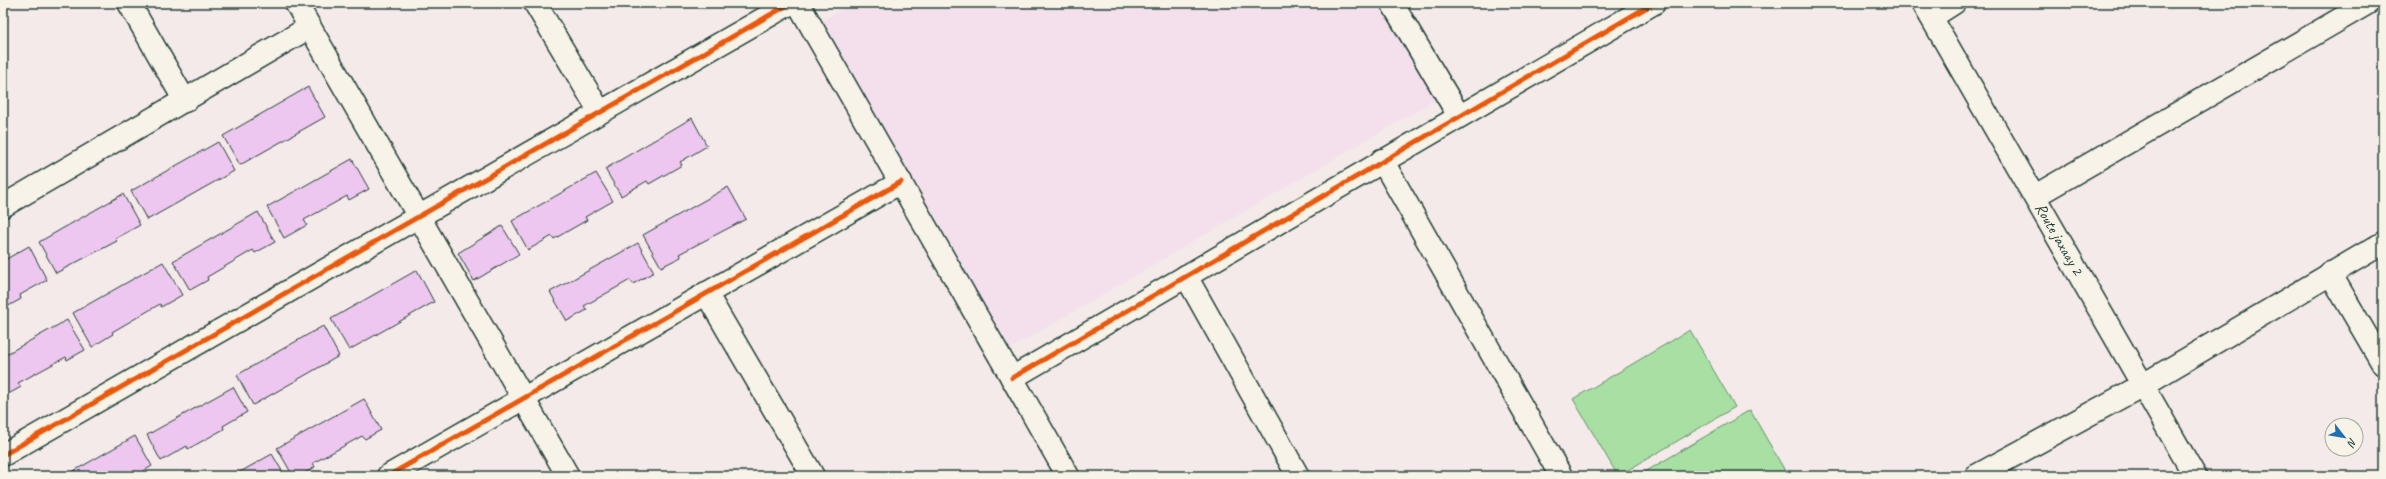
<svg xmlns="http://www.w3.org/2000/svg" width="2386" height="479" viewBox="0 0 2386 479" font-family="Caveat,sans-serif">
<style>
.built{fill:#f3e0ec}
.green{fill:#a8dfa2;stroke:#648e6b}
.building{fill:#edc7f0;stroke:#1f3d34}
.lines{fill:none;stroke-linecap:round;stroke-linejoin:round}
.minor-casing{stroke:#1f3d34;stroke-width:25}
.tertiary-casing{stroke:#1f3d34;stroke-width:25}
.minor{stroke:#f7f3e8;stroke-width:22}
.tertiary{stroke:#f7f3e8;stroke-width:22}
.cycleway-casing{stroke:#f7f3e8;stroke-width:8}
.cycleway{stroke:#e8590c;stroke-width:5}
.labels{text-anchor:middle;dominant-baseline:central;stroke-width:4;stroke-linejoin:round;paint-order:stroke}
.street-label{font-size:16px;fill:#1f3d34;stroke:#f7f3e8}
</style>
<rect width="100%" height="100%" fill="#f5eaea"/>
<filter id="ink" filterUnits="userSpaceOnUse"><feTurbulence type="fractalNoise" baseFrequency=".025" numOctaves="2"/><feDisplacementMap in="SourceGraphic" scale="8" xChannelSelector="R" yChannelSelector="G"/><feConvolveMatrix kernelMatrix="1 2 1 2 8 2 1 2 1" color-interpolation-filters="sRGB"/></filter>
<g filter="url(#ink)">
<polygon class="built" points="852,3 1384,3 1439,98 1008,350 820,22"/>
<g class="green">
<polygon points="1690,330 1735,407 1618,476 1573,399"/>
<polygon points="1750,410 1788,476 1638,476"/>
</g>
<g class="building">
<polygon points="308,87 325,117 240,165 223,136"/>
<polygon points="692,118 707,146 680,162 682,165 649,184 647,181 621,196 605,169"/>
<polygon points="218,142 234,171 147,220 131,191"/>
<polygon points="352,159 369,189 349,200 347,196 304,220 307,225 284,238 267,207"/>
<polygon points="596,173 613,201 585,217 587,220 554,239 552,236 528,250 512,221"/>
<polygon points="728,187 746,219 679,254 681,257 661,267 643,235"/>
<polygon points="123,194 140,225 115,239 117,241 56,273 39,242"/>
<polygon points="258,212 275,242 255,253 253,250 207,277 208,280 190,290 173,261"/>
<polygon points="502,226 519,254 474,281 458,253"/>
<polygon points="638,243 654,272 633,284 630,280 584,306 587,310 567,321 550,292"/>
<polygon points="29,246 47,280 20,295 21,299 3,309 3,261"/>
<polygon points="163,262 182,295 161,307 160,304 112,332 113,334 92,347 73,313"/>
<polygon points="417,270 434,302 349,350 331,319"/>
<polygon points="67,320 85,350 67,360 66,357 18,383 21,387 3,397 3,356"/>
<polygon points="323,326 339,356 253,405 237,375"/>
<polygon points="233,387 247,412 223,426 224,429 188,449 187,446 161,461 147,435"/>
<polygon points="364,399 381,430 365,439 362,436 313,463 315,467 300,476 293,476 277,448"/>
<polygon points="135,436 152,466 135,476 65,476"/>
<polygon points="272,454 285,476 233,476"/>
</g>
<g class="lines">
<defs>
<g id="minor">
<polyline points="129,3 185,101"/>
<polyline points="296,3 568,476"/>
<polyline points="535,3 600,112"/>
<polyline points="798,3 1068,476"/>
<polyline points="1392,3 1459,116"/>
<polyline points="1932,17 1954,3"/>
<polyline points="1382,160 1561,476"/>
<polyline points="2035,196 2368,3"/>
<polyline points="3,206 310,27"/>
<polyline points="2330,273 2383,364"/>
<polyline points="1186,276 1298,476"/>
<polyline points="706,293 813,476"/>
<polyline points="1012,378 1654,3"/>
<polyline points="3,455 791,3"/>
<polyline points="388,476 901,182"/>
<polyline points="1976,476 2143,385 2383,243"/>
</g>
<polyline id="tertiary" points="1923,3 2195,476"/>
</defs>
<use href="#minor" class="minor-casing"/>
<use href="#tertiary" class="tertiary-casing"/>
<use href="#minor" class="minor"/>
<use href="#tertiary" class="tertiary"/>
<defs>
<g id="cycleway">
<polyline points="1012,378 1654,3"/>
<polyline points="3,455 791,3"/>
<polyline points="388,476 901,182"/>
</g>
</defs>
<use href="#cycleway" class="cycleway-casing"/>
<use href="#cycleway" class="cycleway"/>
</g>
</g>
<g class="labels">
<g class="street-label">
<text transform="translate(2059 239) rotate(60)">Route jaxaay 2</text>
</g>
</g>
<rect width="2386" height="479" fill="none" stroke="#f7f3e8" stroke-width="16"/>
<rect x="8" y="8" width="2370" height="463" fill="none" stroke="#1f3d34" stroke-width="1.5" filter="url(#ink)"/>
<g transform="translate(2344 437) rotate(121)"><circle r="19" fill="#f7f3e8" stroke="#a1aaa0"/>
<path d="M0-3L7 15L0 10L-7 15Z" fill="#1f6fb2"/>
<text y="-6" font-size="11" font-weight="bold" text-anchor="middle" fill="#1f3d34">N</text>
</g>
</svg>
